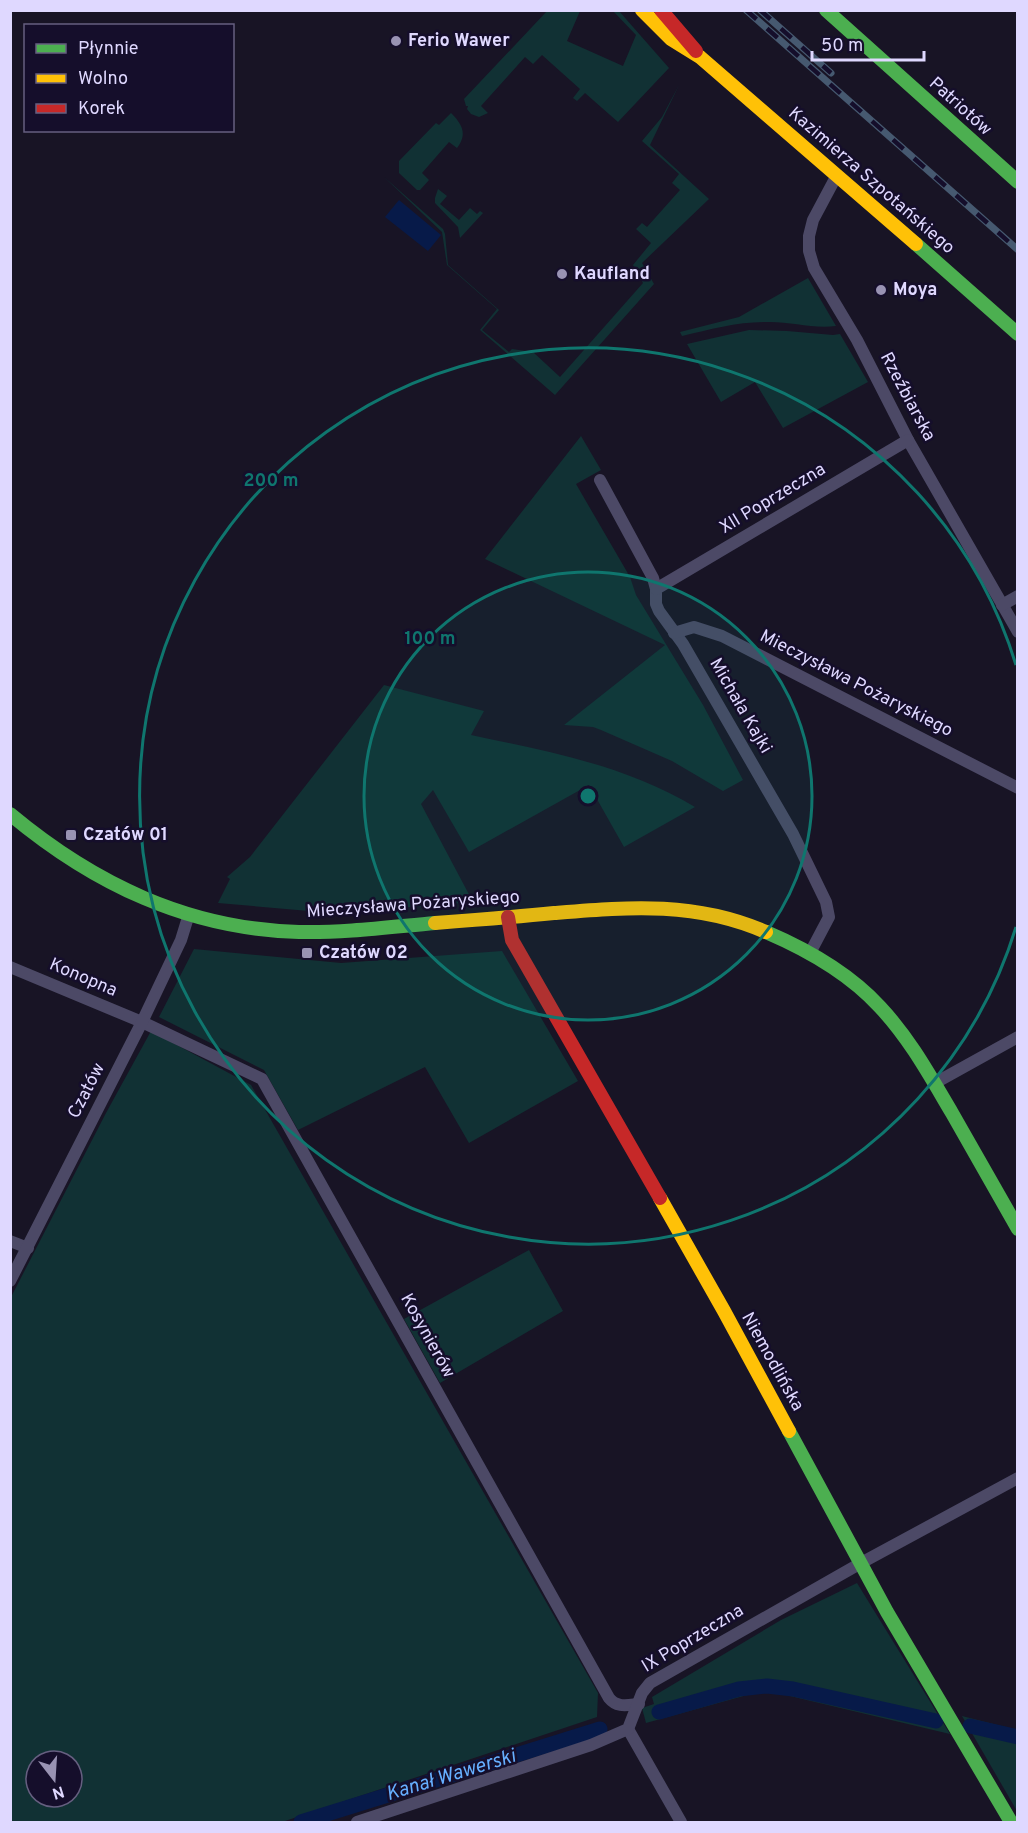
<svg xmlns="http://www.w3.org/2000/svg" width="1028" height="1833" viewBox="0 0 1028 1833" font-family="Overpass,sans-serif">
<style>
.green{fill:#113134;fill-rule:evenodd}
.water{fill:#071a49}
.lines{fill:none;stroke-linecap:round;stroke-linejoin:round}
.canal{stroke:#071a49;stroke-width:15}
.street{stroke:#4c4966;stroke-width:12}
.fast{stroke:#4caf50;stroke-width:14}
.slow{stroke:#ffc107;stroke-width:14}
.jam{stroke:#c62828;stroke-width:14}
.rail-casing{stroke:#465970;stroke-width:7}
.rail{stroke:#150e2b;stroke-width:4.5;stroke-dasharray:14;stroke-linecap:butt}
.ring{fill:none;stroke:#0f766e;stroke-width:3}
.poi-dot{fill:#9993b3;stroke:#150e2b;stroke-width:2}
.labels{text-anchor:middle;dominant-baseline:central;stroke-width:5;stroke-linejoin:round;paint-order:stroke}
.poi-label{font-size:18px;font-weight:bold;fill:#dfd8ff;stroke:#150e2b;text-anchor:start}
.street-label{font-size:18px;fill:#dfd8ff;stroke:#150e2b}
.water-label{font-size:20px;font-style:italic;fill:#66afff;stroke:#150e2b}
.centre{fill:#0f766e;stroke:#150e2b;stroke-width:3}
.ring-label{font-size:18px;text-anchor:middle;font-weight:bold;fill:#0f766e;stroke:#150e2b;stroke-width:5;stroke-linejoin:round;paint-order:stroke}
</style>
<rect width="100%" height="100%" fill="#181425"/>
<g class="green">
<polygon points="548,10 580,11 567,41 623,66 636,35 613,11 619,11 669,68 618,122 585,93 577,101 573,98 580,89 542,55 533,64 525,57 481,106 488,113 479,117 471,114 467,109 468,106 466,106 464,99"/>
<polygon points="679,85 650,145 709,199 642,263 654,284 555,395 480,330 497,309 447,265 442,232 384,177 443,229 445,234 448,265 499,310 482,330 509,352 512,349 533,352 560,377 643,283 633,265 651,243 636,229 642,223 647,227 680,190 672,183 679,174 642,141 662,117"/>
<path d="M 451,113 C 462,124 468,134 457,148 L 449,142 L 422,173 L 429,180 L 420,190 L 417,190 L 399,173 L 399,161 L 436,123 L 439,125 Z"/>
<polygon points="438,189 447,196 440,204 459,220 470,208 477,214 480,211 483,213 460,238 458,227 435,203 435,198"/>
<path d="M 808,278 L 836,326 C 814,329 792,322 770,322 C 740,321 711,329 682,336 L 680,332 L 739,317 Z"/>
<polygon points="749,330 787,331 833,335 840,334 868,382 783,428 755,382 721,402 687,344"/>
<polygon points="581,436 601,470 576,484 630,577 636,595 703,705 743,780 723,791 672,761 601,730 593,727 564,725 665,645 485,559"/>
<path d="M 384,685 L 484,711 L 471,735 C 550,752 625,765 695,807 L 624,847 L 589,785 L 469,852 L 433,790 L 421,804 L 473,902 L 416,907 L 350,908 L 332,913 L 218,903 L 230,879 L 227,877 L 250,857 Z"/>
<polygon points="194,949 341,963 502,951 578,1081 469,1143 425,1067 298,1130 264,1070 159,1017"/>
<path d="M 151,1031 L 251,1085 L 598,1693 L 597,1717 L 282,1822 L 11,1822 L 10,1299 L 106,1113 ZM 36,1761 L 72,1761 L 72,1797 L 36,1797 Z"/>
<polygon points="529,1250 563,1311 440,1383 404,1319"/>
<polygon points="857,1583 950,1734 773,1692 758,1692 646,1723 642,1708 654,1704 652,1697 781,1620"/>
<polygon points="962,1716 1017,1730 1017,1811"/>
</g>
<polygon class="water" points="399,200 441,235 428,251 385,217"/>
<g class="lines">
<g class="canal">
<polyline points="659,1712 739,1689 767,1686 793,1689 936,1721"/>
<polyline points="970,1726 1018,1737"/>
<polyline points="301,1822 600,1729"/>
</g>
<g class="street">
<polyline points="837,175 813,220 809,236 809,251 814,268 857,340 908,440 1018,632"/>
<polyline points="600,480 653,578 656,589 656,604 659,611 683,644 793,834 826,902 829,917 810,953"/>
<polyline points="656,589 908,440"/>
<polyline points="1002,605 1018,596"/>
<polyline points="674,633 694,627 722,636 1018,788"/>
<path d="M 10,967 L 142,1022 L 262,1079 L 609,1698 C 617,1708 627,1705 639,1704"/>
<polyline points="935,1083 1018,1037"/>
<polyline points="10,1241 28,1248"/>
<polyline points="10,1281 142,1022 181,940 189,914"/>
<polyline points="628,1729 681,1822"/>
<polyline points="357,1822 591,1745 628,1729 642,1693 650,1683 861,1563 1018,1478"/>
</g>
<g class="fast">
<polyline points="826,10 1018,182"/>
<polyline points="916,244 1018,334"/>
<path d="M 10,814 C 94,884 188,929 299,932 C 344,933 390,927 435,923"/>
<path d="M 766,932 C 808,950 849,973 880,1007 C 910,1039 930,1076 952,1113 C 974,1152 996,1191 1018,1229"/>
<polyline points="789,1431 887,1612 1011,1822"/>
</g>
<g class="slow">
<polyline points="642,10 671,39 700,57 916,244"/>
<path d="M 435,923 C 475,920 514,917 554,913 C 629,907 695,901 766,932"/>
<polyline points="660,1198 724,1311 789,1431"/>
</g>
<g class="jam">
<polyline points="661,10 696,51"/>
<polyline points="508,917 512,940 660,1198"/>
</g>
<defs>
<g id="rail">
<polyline points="746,10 1018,250"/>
<polyline points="760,10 831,73"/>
</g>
</defs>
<use href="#rail" class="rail-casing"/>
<use href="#rail" class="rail"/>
</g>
<circle cx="588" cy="796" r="224" fill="#0f766e" fill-opacity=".12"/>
<g class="ring">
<circle cx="588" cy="796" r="224"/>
<path d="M1016 927A448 448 0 1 1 1016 665"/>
</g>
<g class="poi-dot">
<circle cx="396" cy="41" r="6"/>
<circle cx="562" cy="274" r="6"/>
<circle cx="881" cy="290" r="6"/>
<rect x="65" y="829" width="12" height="12" rx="3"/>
<rect x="301" y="947" width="12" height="12" rx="3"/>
</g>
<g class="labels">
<g class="poi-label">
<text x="408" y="41">Ferio Wawer</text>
<text x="574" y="274">Kaufland</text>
<text x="893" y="290">Moya</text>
<text x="83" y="835">Czatów 01</text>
<text x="319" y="953">Czatów 02</text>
</g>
<g class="street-label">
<text transform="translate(960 107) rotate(42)">Patriotów</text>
<text transform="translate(871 181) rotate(41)">Kazimierza Szpotańskiego</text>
<text transform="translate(907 397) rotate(62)">Rzeźbiarska</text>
<text transform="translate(773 499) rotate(-31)">XII Poprzeczna</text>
<text transform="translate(856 684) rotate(27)">Mieczysława Pożaryskiego</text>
<text transform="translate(740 706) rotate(60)">Michała Kajki</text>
<text transform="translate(413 905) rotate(-4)">Mieczysława Pożaryskiego</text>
<text transform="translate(83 978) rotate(23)">Konopna</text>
<text transform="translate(87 1091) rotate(-63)">Czatów</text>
<text transform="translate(427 1336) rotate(61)">Kosynierów</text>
<text transform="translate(772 1362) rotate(61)">Niemodlińska</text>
<text transform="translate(693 1639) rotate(-31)">IX Poprzeczna</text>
</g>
<g class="water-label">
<text transform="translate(451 1776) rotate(-17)">Kanał Wawerski</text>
</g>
</g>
<circle cx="588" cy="796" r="9" class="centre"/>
<g class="ring-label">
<text x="271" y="486">200 m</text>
<text x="430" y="644">100 m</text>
</g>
<rect width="1028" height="1833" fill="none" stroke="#dfd8ff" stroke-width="24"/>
<rect x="24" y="24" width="210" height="108" fill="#150e2b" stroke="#665f80" stroke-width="1.5"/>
<rect x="36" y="44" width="30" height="9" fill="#4caf50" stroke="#665f80" stroke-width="1.5"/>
<text x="78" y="54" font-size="18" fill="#dfd8ff">Płynnie</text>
<rect x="36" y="74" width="30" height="9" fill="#ffc107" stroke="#665f80" stroke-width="1.5"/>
<text x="78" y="84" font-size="18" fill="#dfd8ff">Wolno</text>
<rect x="36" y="104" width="30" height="9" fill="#c62828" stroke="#665f80" stroke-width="1.5"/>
<text x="78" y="114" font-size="18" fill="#dfd8ff">Korek</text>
<g transform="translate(54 1779) rotate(163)"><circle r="28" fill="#150e2b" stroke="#665f80" stroke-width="1.5"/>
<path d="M0-4.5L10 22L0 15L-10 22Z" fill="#9993b3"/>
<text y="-9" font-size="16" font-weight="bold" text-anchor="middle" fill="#dfd8ff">N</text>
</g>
<path d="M812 51v9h112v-9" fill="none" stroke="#dfd8ff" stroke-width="3"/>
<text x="821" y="51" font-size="18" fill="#dfd8ff" stroke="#150e2b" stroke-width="4.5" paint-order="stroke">50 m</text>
</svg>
